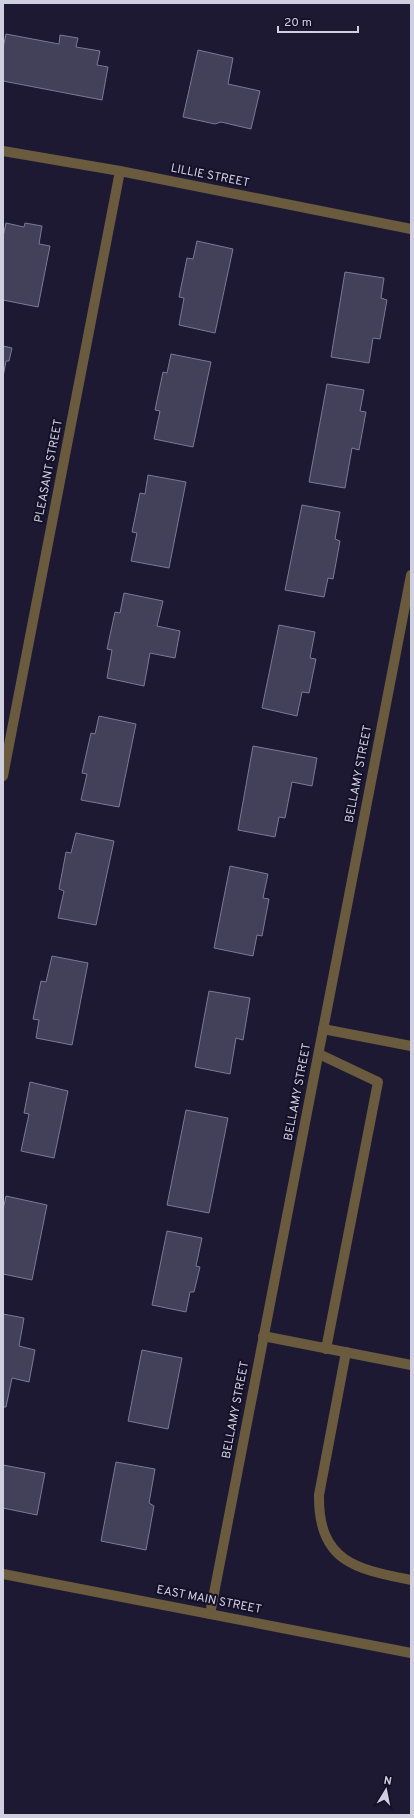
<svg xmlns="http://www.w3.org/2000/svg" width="414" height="1818" viewBox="0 0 414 1818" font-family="Overpass,sans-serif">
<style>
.building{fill:#43405a;stroke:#7b7998}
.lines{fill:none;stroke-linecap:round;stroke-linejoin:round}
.service{stroke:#6a5a3e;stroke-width:10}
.minor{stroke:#6a5a3e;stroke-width:10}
.tertiary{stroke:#6a5a3e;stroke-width:10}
.labels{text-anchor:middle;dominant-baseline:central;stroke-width:4;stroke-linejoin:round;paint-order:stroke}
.street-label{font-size:12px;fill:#d0cfe0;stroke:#141028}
</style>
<rect width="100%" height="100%" fill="#1d1933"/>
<g class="building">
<polygon points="6,34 59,44 60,35 78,38 76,47 100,51 97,65 108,67 102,100 3,81 3,48"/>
<polygon points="198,50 233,58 228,84 260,91 251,129 221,122 215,124 183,117"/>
<polygon points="6,223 24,227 25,223 42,226 39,244 50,246 38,307 3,300 3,237"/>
<polygon points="197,241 233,249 215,333 179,325 184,298 179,297 187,258 193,259"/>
<polygon points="345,272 384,278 381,298 387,300 380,339 373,338 369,363 331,357"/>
<polygon points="3,346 12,348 9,361 6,361 3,377"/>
<polygon points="171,354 211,362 193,447 154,439 160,411 155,410 163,372 167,373"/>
<polygon points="327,384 364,390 360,411 366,412 359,450 352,448 345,488 309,482"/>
<polygon points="148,475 186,482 169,568 131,561 137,533 132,532 140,493 145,494"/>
<polygon points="302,505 340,512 335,539 340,541 333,579 328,578 324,597 285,590"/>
<polygon points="124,593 163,601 157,626 180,631 175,658 150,653 144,686 107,678 112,650 107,649 115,612 120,613"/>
<polygon points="279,625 315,632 310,658 316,659 309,693 302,692 297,716 262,708"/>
<polygon points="99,716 136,724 119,807 81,800 87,774 82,773 91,733 95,734"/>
<polygon points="253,746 317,758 312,786 292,782 285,818 279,817 275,837 238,830"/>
<polygon points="76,833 114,841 96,925 58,918 64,891 59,889 66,852 71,853"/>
<polygon points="230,866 268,874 263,898 269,899 262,936 257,935 253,956 214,948"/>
<polygon points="52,956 88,963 72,1045 36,1038 39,1020 33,1019 41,981 46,982"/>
<polygon points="209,991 250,998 243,1040 236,1038 230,1074 195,1067"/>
<polygon points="30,1082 68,1091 54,1158 21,1151 29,1114 24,1113"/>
<polygon points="186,1110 228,1118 209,1213 167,1205"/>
<polygon points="6,1196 47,1205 32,1280 3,1274 3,1210"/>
<polygon points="167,1231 202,1238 196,1266 200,1267 194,1292 190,1292 186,1312 152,1305"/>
<polygon points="3,1314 24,1318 19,1346 35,1350 29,1382 12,1378 6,1407 3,1407"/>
<polygon points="142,1350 182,1358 168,1429 128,1421"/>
<polygon points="116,1462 155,1469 149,1503 154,1506 146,1550 101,1541"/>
<polygon points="3,1465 45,1473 37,1515 3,1508"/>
</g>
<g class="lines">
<g class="service">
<polyline points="323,1029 411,1046"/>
<polyline points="319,1054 378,1082 326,1349"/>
<polyline points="263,1336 411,1365"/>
<path d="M 346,1352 L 319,1495 C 318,1562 356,1569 411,1580"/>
</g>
<g class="minor">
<polyline points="3,151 120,171 411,229"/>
<polyline points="3,776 120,171"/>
<polyline points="210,1614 411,575"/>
</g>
<polyline class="tertiary" points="3,1574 411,1653"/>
</g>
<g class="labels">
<g class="street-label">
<text transform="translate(210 176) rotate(11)">LILLIE STREET</text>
<text transform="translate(49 471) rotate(-79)">PLEASANT STREET</text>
<text transform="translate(359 774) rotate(-79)">BELLAMY STREET</text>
<text transform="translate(298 1092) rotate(-79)">BELLAMY STREET</text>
<text transform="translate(236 1410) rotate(-79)">BELLAMY STREET</text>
<text transform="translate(209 1600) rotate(11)">EAST MAIN STREET</text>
</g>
</g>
<rect width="414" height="1818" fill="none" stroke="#d0cfe0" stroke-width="8"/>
<g transform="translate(386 1790) rotate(10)" stroke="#141028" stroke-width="3" paint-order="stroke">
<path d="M0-3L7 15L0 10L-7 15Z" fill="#d0cfe0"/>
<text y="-6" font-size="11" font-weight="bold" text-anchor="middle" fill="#d0cfe0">N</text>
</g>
<path d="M278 26v6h80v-6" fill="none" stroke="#d0cfe0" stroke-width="2"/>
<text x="284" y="26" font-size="12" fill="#d0cfe0" stroke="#141028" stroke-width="3" paint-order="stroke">20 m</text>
</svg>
